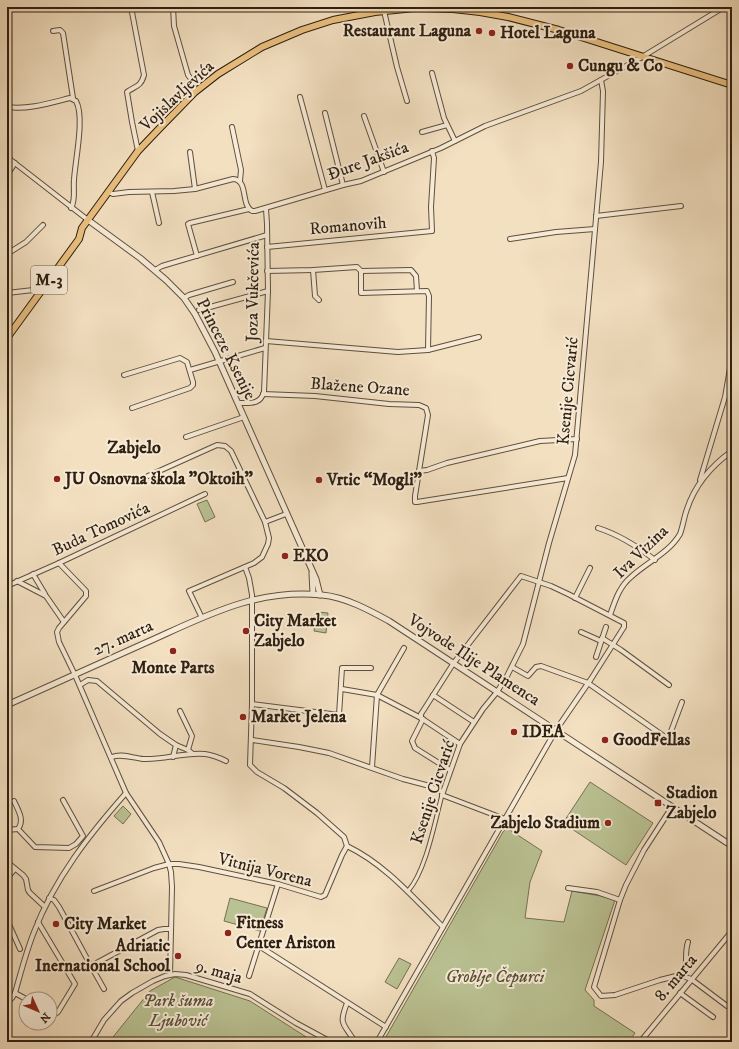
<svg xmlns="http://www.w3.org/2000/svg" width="739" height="1049" viewBox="0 0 739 1049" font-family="'IM FELL DW Pica',serif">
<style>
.green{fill:#bac293;stroke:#747052}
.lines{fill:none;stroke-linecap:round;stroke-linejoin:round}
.pedestrian-casing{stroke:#5f4f3c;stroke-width:5}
.minor-casing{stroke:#5f4f3c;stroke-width:6}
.tertiary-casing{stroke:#5f4f3c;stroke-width:7}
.primary-casing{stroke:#2e1f10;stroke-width:8}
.pedestrian{stroke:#f7ebd7;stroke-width:3}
.minor{stroke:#f7ebd7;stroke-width:4}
.tertiary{stroke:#f7ebd7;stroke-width:5}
.primary{stroke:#eac080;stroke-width:6}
.poi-dot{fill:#8f2418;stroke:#f7ebd7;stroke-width:1.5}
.labels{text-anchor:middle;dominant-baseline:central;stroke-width:4;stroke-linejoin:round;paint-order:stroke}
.shield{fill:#f7ebd7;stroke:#6a5c4c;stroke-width:1}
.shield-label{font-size:16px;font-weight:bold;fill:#2e1f10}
.poi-label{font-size:17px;font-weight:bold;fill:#2e1f10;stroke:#f7ebd7;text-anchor:start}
.street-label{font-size:17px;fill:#2e1f10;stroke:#f7ebd7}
.park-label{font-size:17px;font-style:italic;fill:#585037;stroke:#f7ebd7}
.neighbourhood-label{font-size:18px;font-weight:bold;fill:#2e1f10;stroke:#f7ebd7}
</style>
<rect width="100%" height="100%" fill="#f3e0c1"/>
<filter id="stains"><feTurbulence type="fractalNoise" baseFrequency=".005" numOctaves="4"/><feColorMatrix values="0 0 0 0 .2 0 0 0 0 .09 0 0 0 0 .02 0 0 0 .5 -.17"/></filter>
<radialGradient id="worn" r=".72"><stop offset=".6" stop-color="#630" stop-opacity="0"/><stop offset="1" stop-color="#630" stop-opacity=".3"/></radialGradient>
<g class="green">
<polygon points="207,500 215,517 205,522 197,504"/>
<polygon points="317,612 328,613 326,633 314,631"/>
<polygon points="590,782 653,823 626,865 563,823"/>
<polygon points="123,806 131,814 123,824 114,816"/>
<polygon points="506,829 510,830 542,851 530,882 525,918 564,922 572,891 601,896 615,900 585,990 594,1000 594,1006 635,1033 628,1042 383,1042 503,832"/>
<polygon points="230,898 267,908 260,931 224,921"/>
<polygon points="399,958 411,964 397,989 385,982"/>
<polygon points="175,977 250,1001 314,1042 109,1042 150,991"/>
</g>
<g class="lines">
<defs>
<path id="pedestrian" d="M 408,891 C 426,871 435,821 442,795"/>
<g id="minor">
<path d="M 131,7 L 144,75 C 141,87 135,86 127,92 L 132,122 L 138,151"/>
<polyline points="173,7 174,26 188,75 191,79 195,92"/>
<polyline points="384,11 397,67 407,101"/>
<polyline points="53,31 60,30 63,33 73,98"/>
<polyline points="432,73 444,118 455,141"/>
<polyline points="300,97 325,190"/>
<path d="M 7,107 C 28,110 50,103 70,98 L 76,101 C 85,117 75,161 74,180 C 73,189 76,200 71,208"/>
<polyline points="325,113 343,185"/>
<polyline points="364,116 384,172"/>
<polyline points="232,127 241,170 240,181"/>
<polyline points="422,132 447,125"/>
<polyline points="190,152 195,189"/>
<polyline points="7,157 88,220"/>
<polyline points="7,175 15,163"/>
<path d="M 108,192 L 113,194 L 129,192 L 174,191 L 195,189 L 233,179 C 249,180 240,204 252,211 L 255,211 L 343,185 L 361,181 L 441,148 L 485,126 L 581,91 L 642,57 L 724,7"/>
<polyline points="152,192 159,223"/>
<polyline points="596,216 681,206"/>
<polyline points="510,239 556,232 595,229"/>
<polyline points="267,247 432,231 431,207 434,158 432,151"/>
<polyline points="7,254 26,242 43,225"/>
<polyline points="197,256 188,224 190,223 249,209"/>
<polyline points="155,270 162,266 267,235"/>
<polyline points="313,270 315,296 319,300"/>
<polyline points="267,271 313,270 357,267 361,271 361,293 427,291 429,296 428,350"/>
<polyline points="361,271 411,270 416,276 417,291"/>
<polyline points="7,293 42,289"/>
<polyline points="184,298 189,295 233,282"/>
<polyline points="199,310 268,291"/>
<polyline points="266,341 398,352 428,350 479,337"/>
<polyline points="190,370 265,348"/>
<polyline points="124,375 180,358 187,362 193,382 193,385 190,388 132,408"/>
<polyline points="263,394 315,396 389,404 419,405 426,408 428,415 415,496 415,502 417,502 568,478"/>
<path d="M 238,403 C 250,403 260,405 264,392 L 268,291 L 267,224 L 266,209"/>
<polyline points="186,437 244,417"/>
<polyline points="419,471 427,470 447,463 540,441 577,439"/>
<polyline points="148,476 217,445 225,446 231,451 265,522 269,538 268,544 262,557 254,563 189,591 202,618"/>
<polyline points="700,480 725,397 732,357"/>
<polyline points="265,522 286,514"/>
<path d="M 598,528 C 620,535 637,546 655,560"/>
<polyline points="59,563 86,591 86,596 59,628 57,632 59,642 75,675 126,793 159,842 169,864 171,872 172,887 170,975"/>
<path d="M 245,567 L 249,578 L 252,595 L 252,704 L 250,765 L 257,772 L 284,788 L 317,813 L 344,837 L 347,846 C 384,864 410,894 438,922 L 443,927"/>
<polyline points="33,574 45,594"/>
<polyline points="17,581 46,596 64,622"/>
<polyline points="7,586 59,563 205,494"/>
<polyline points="575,598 590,568"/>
<path d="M 610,615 C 615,601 619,587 631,577 C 647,562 669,553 680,534 C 683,526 684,517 687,509 C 695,485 711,466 732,451"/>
<polyline points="581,632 601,641"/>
<polyline points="602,638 621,650 669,685"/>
<polyline points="596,657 606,627"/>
<polyline points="512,667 528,676 536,667 541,666 588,683 665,737 670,734 682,702"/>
<polyline points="80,685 88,680 97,681 160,734 176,745 188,750 193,754"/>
<polyline points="342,689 377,695 421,718 460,744"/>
<polyline points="433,695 474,722"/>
<polyline points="252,704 339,715 342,668 371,668"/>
<polyline points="180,711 192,736 188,750"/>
<polyline points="423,719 412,741 415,748 450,770"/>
<polyline points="252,740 299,747 329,753 403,779 426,785 443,792"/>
<path d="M 112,757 C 121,753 133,758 143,759 C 164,760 184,752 205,754 C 213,755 220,758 226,761"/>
<polyline points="173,757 176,745"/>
<polyline points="372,767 377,695 404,648"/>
<polyline points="672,807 644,850 626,885 620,900 594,987 601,996 615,995 660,980 680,975 691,979 727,1006"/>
<polyline points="505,819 442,795 460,744 483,709 497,692 507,676 523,644 549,543 575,455 601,162 603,91 601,80"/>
<polyline points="18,829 35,847 69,848 76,844 83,836 63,800"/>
<path d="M 7,830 L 18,829 C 25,820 18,810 14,801"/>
<polyline points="7,862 23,875 26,879 28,890 30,893 45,907"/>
<polyline points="7,878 15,869"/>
<polyline points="568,888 597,892 620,900"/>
<polyline points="94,891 154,868 169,864 179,864 199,867 278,884 321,897 325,895 342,855 347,846"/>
<polyline points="49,898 54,900 59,907 91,966 158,930 164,929 170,929"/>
<polyline points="7,920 20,949"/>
<polyline points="38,922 75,984 58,1012 55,1014 50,1012"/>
<polyline points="259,946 386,1027"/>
<polyline points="91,966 104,989"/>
<polyline points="249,976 278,884"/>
<path d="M 684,976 C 688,965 684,954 688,942"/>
<polyline points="15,993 26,999"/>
<polyline points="680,993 713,1017"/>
<path d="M 7,1002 L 12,998 L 15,993 C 21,972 26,952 34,932 C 55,878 89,835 126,793"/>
<path d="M 347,1003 C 338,1026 344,1023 355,1042"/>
<polyline points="91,1042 104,1020 121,1001 132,993 153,981 165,976 175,974 186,975 250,994 296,1023 331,1042"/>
<polyline points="377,1042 556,730 591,679 624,627 624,623 568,594 551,586 521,576 453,664 423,711 421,714 421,718"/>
<polyline points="640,1042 732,931"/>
</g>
<g id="tertiary">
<polyline points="88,220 140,258 166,280 184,298 195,314 215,352 316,579 320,595"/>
<polyline points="312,573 313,594"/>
<path d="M 7,705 C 52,685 97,665 143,644 C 202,618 254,588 322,595 C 345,597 369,610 389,621 L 732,846"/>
</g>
<polyline id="primary" points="7,338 79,239 82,228 138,151 158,130 195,92 218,74 262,47 302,30 333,20 375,12 415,8 453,9 480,12 508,17 559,30 732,85"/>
</defs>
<use href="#pedestrian" class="pedestrian-casing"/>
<use href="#minor" class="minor-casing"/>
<use href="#tertiary" class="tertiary-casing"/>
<use href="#primary" class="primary-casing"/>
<use href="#pedestrian" class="pedestrian"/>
<use href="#minor" class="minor"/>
<use href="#tertiary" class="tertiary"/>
<use href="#primary" class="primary"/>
</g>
<g class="poi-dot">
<circle cx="479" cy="31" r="4"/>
<circle cx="492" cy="33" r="4"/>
<circle cx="570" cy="66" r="4"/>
<circle cx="57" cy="479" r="4"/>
<circle cx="319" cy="480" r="4"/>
<circle cx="285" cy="556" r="4"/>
<circle cx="246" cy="631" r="4"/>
<circle cx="173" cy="651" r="4"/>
<circle cx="243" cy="717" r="4"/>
<circle cx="514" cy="732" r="4"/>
<circle cx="605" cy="740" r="4"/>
<rect x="654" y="799" width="8" height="8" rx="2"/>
<circle cx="608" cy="823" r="4"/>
<circle cx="56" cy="924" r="4"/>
<circle cx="228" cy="933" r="4"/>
<circle cx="178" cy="956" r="4"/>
</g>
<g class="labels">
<rect class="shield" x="31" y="266" width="36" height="28" rx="3"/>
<g class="shield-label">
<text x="49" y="280">M-3</text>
</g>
<g class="poi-label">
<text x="471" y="31" text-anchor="end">Restaurant Laguna</text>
<text x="500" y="33">Hotel Laguna</text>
<text x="578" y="66">Cungu &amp; Co</text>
<text x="65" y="479">JU Osnovna škola "Oktoih"</text>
<text x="327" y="480">Vrtic “Mogli”</text>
<text x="293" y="556">EKO</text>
<text x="254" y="621">City Market<tspan x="254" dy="20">Zabjelo</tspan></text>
<text x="173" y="668" text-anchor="middle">Monte Parts</text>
<text x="251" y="717">Market Jelena</text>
<text x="522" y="732">IDEA</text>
<text x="613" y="740">GoodFellas</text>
<text x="666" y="793">Stadion<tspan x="666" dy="20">Zabjelo</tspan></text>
<text x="600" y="823" text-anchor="end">Zabjelo Stadium</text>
<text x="236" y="923">Fitness<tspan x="236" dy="20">Center Ariston</tspan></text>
<text x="64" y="924">City Market</text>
<text x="170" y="946" text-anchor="end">Adriatic<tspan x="170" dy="20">Inernational School</tspan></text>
</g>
<g class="street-label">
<text transform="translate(177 96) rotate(-43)">Vojislavljevića</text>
<text transform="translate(368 161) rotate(-20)">Đure Jakšića</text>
<text transform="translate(348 226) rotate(-5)">Romanovih</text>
<text transform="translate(253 292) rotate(-89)">Joza Vukčevića</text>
<text transform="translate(226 349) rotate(63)">Princeze Ksenije</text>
<text transform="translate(360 387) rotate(4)">Blažene Ozane</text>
<text transform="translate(568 391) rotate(-85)">Ksenije Cicvarić</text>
<text transform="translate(101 529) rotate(-25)">Buda Tomovića</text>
<text transform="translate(641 552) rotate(-44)">Iva Vizina</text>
<text transform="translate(123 638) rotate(-24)">27. marta</text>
<text transform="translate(474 660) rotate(33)">Vojvode Ilije Plamenca</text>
<text transform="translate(433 792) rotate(-72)">Ksenije Cicvarić</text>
<text transform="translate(265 870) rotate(14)">Vitnija Vorena</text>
<text transform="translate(219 972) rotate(16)">9. maja</text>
<text transform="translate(676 978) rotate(-50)">8. marta</text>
</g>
<g class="park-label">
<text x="495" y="977">Groblje Čepurci</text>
<text x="178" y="1001">Park šuma<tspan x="178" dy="20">Ljubović</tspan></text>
</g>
<g class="neighbourhood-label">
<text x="134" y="448">Zabjelo</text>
</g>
</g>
<rect width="739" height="1049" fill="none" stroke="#f3e0c1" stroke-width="24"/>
<rect x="8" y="8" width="723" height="1033" fill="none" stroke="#2e1f10" stroke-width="2"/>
<rect x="12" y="12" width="715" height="1025" fill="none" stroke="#2e1f10"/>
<g transform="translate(38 1011) rotate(134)"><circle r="19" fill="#f7ebd7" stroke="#a79987"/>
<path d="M0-3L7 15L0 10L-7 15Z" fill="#8f2418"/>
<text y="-6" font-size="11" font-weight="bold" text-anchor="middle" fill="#2e1f10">N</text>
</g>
<rect width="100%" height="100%" filter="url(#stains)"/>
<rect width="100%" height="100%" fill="url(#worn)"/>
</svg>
